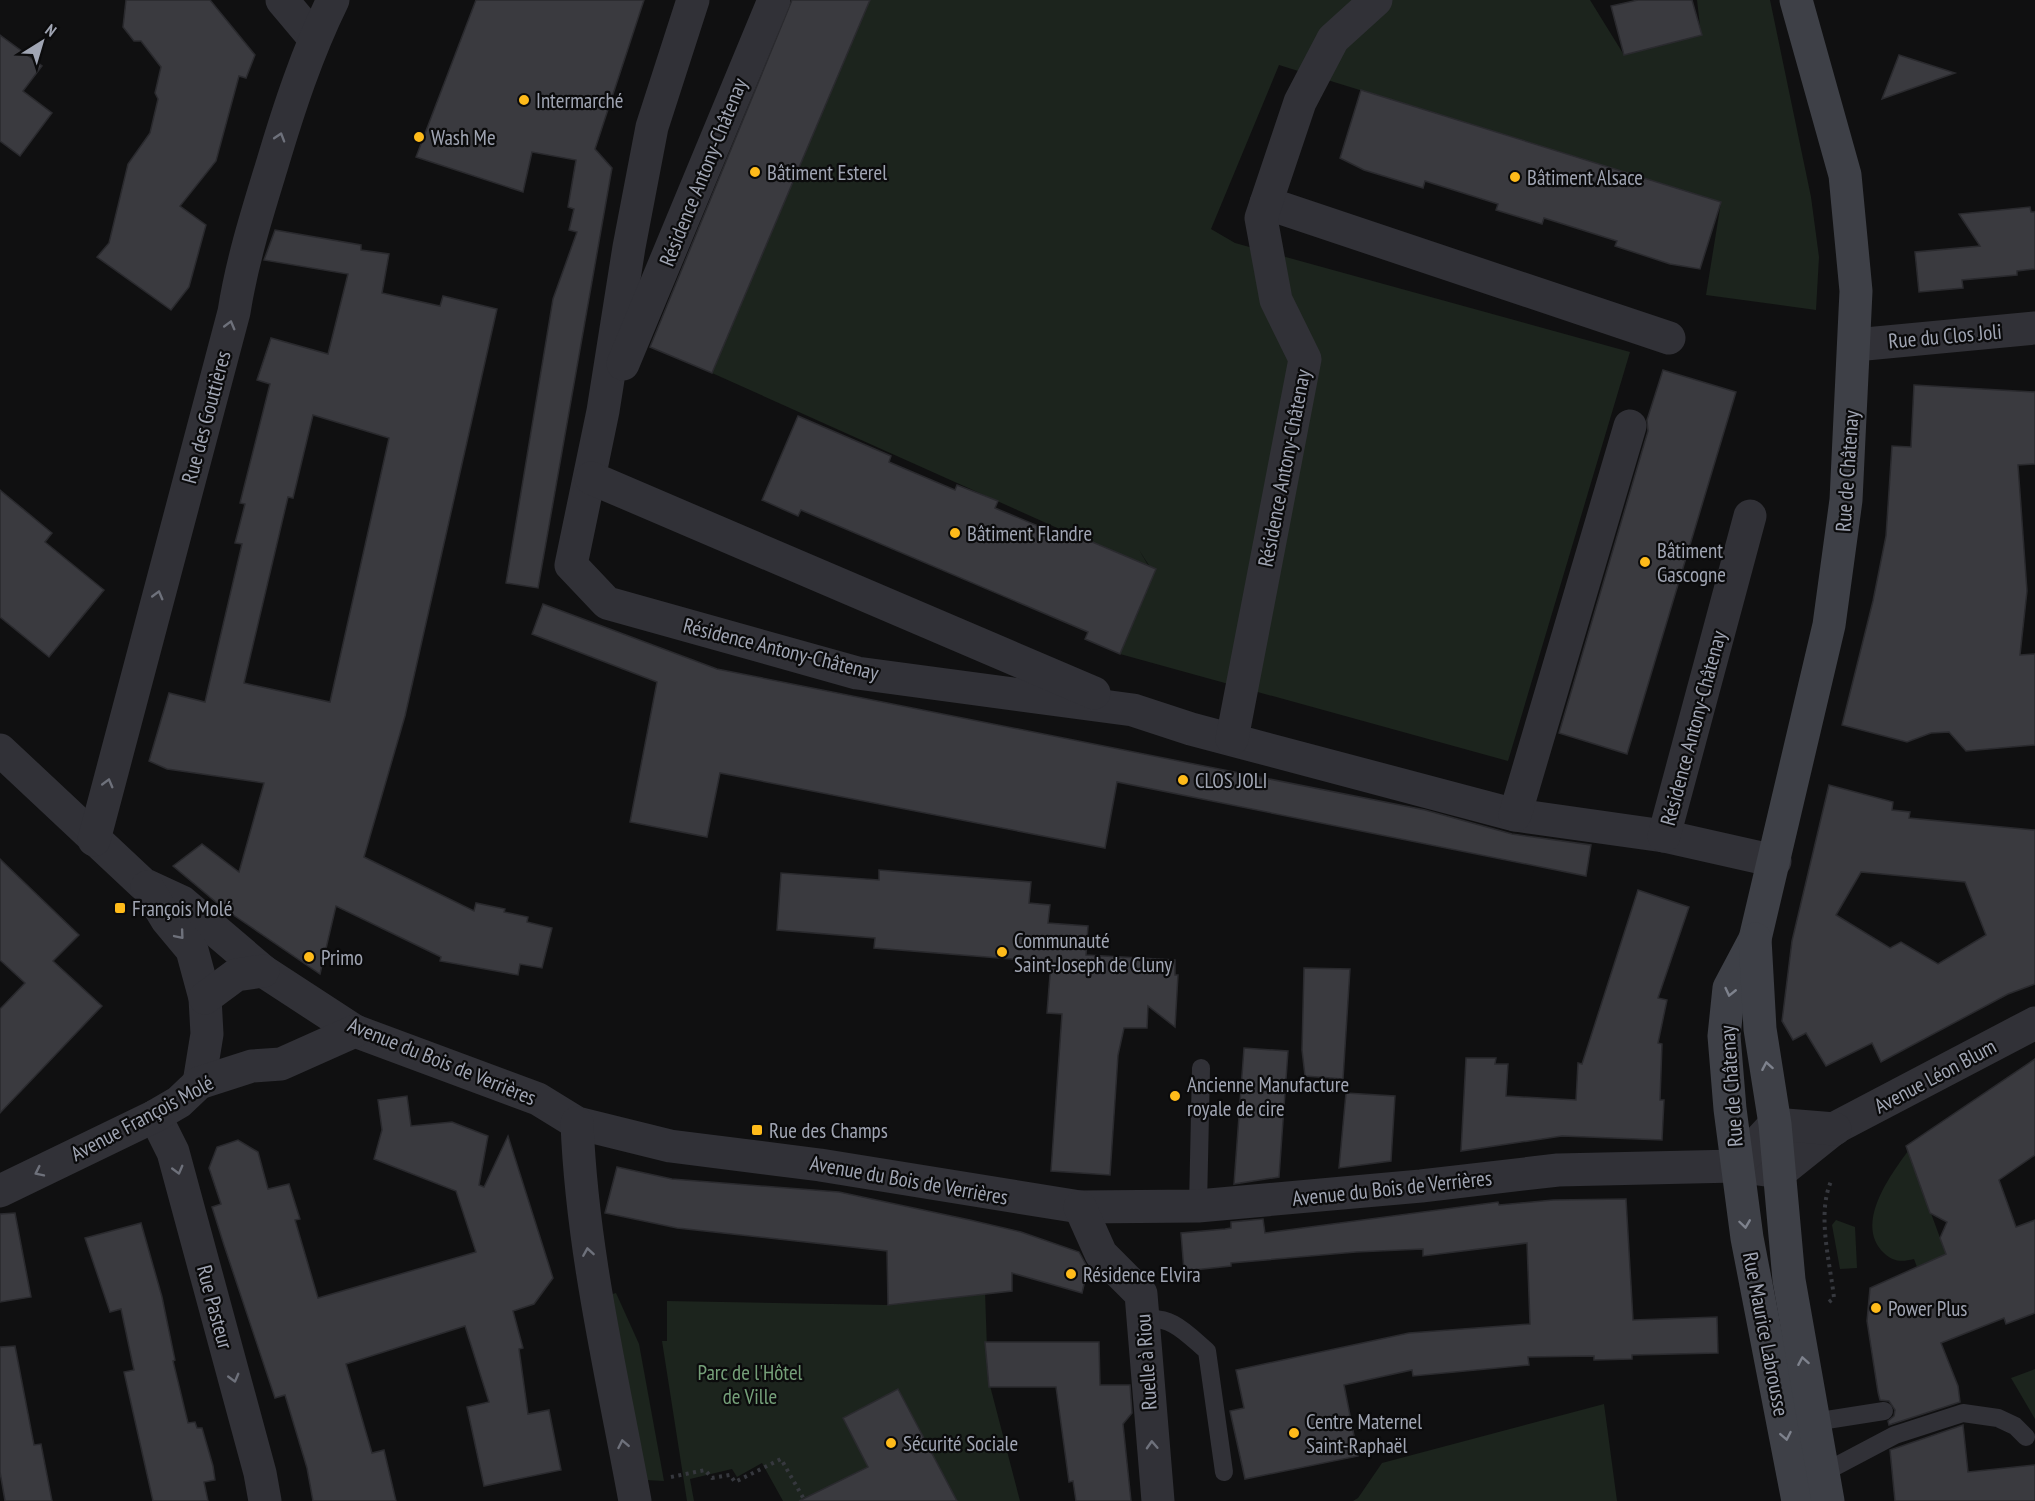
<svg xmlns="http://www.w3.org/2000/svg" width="2035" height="1501" viewBox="0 0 2035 1501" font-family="'PT Sans Narrow',sans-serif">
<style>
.green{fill:#1c241d}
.building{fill:#3a3a3f;stroke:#2a2a2e;stroke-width:1.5;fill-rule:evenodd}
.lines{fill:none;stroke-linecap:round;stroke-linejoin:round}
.path{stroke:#36383e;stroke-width:4;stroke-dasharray:3 4.5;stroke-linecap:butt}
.service{stroke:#313137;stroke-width:18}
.minor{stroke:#313137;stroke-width:33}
.secondary{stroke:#3e4047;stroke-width:33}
.oneway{stroke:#6e717b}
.oneway2{stroke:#7e828d}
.poi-dot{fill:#ffbb1a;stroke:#0b0b0c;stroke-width:2}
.labels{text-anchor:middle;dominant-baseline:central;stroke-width:4.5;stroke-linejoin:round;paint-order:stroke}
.poi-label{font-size:21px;fill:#a0a5b3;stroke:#0b0b0c;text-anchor:start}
.street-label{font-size:21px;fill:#a0a5b3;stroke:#0b0b0c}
.park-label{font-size:21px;fill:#75a079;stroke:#0b0b0c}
</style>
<rect width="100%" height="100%" fill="#101011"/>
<g class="green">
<polygon points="870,0 1590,0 1624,55 1701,35 1697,0 1770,0 1811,197 1819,257 1816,310 1706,295 1721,202 1279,65 1211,229 1235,243 1630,352 1508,761 1120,654 1154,573 1139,550 1151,570 712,373"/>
<path d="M 1908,1151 L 1946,1254 L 1917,1267 L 1914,1259 C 1902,1262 1893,1262 1884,1253 C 1854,1224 1890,1176 1908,1151 Z"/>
<polygon points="1836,1220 1855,1227 1857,1268 1840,1269 1832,1225"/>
<polygon points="985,1291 988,1378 1020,1501 783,1501 762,1463 737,1477 732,1469 690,1479 694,1501 687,1501 662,1341 667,1341 667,1301 888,1305"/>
<polygon points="616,1293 639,1344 664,1481 646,1480 609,1295"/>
<polygon points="2035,1369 2035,1419 2011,1378"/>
<polygon points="1604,1404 1617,1501 1353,1501 1358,1498 1382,1463"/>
</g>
<g class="building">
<polygon points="126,0 210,0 255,55 246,78 239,76 216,161 180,206 206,225 189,287 171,310 97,257 109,243 128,164 150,133 158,99 155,93 161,67 141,41 134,41 123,27"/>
<polygon points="476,0 644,0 595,149 612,168 538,588 506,583 553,299 577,232 569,230 574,209 568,207 576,160 532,152 523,192 416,157"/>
<polygon points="792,0 870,0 712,373 650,347"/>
<polygon points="1638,0 1692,0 1702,35 1624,55 1611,6"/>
<polygon points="0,35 42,66 23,91 52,113 20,156 0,141"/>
<polygon points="1899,55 1955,73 1882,99"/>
<polygon points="1361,90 1721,202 1700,269 1670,264 1615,246 1617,241 1544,218 1542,224 1496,210 1498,204 1425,181 1423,188 1364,170 1340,158"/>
<polygon points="2030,207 2031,212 2035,212 2035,269 2017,271 2017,275 1962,280 1963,288 1919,292 1915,252 1980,246 1959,214"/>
<path d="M 275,230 L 361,245 L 361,250 L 389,254 L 382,293 L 440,306 L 443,296 L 497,309 L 405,716 L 364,857 L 474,911 L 476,903 L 505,909 L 504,912 L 528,917 L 527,922 L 552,928 L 542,968 L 520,964 L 518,975 L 440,961 L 441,957 L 336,906 L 320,974 L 223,908 L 173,866 L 202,844 L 239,872 L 264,783 L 167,769 L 149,761 L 169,693 L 205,702 L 242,544 L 235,543 L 245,504 L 240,503 L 270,384 L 257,380 L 271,338 L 328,354 L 348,274 L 264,260 ZM 313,415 L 389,438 L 330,702 L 244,683 L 288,497 L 293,498 Z"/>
<polygon points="1663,370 1736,392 1627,754 1559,733 1648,431 1647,420"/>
<polygon points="1914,385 2035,392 2035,464 2018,465 2027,591 2020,655 2035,654 2035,745 1966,751 1949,732 1931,733 1907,742 1842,725 1873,601 1886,536 1892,446 1911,447"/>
<polygon points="798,416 891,456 889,462 955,490 957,485 998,501 995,508 1062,536 1064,530 1156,569 1120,654 1085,639 1088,632 801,510 798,516 762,500"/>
<polygon points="0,490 52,533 45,542 104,590 49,657 0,617"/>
<polygon points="543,604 717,669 1425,810 1512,834 1591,845 1586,876 1117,782 1105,848 720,773 707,837 630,822 657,682 532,634"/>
<path d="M 1829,785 L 1893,802 L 1892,810 L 1910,812 L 1909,818 L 2035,830 L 2035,984 L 2008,994 L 1881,1062 L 1872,1043 L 1826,1066 L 1806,1033 L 1793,1040 L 1782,1021 L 1792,941 ZM 1861,872 L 1965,882 L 1986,935 L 1938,964 L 1901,942 L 1890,948 L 1836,915 Z"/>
<polygon points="0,859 79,935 53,961 102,1006 0,1113 0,1009 25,983 0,960"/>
<polygon points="879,870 1031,882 1029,903 1050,905 1048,923 1088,926 1086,955 1175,960 1175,975 1178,975 1175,1027 1148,1006 1147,1028 1124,1028 1118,1055 1110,1175 1051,1171 1062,1014 1047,1013 1051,962 874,948 875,938 777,930 781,873 879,880"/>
<polygon points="1638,890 1689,907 1658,998 1667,1000 1658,1043 1662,1044 1660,1100 1664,1100 1662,1140 1562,1136 1461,1151 1466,1058 1496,1058 1495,1064 1508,1064 1506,1096 1576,1100 1578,1063 1582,1064"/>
<polygon points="1304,968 1350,969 1343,1079 1305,1076 1302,1050"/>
<polygon points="1244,1048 1288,1051 1279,1177 1234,1184"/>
<polygon points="2035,1059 2035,1155 1999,1180 2016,1227 2035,1220 2035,1313 2006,1324 2004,1318 1941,1343 1958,1386 1960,1402 1889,1425 1888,1421 1894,1416 1895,1410 1889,1401 1880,1400 1878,1392 1867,1321 1870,1288 1946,1254 1940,1238 1947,1222 1930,1213 1906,1146"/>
<polygon points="1346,1093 1395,1096 1391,1161 1339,1168"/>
<polygon points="407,1096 411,1126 452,1122 488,1136 479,1185 484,1187 508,1136 553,1278 534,1304 513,1311 523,1348 519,1349 528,1414 549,1410 561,1470 484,1486 467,1407 489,1402 465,1326 346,1364 372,1453 384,1450 396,1501 313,1501 307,1468 285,1395 275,1398 224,1245 212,1207 221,1204 209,1168 217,1147 238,1140 258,1152 268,1189 289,1184 300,1219 295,1220 318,1298 476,1252 456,1191 374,1159 382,1130 378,1100"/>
<polygon points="617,1167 672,1179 839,1192 970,1220 1021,1232 1079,1252 1088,1268 1082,1293 1012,1273 1012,1291 888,1305 887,1251 677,1228 605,1213"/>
<polygon points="1626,1199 1633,1320 1717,1317 1718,1353 1632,1355 1632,1359 1594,1360 1594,1356 1528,1357 1529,1365 1413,1376 1412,1370 1344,1385 1358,1456 1245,1479 1230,1411 1244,1408 1236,1370 1409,1333 1530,1324 1527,1243 1423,1256 1423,1249 1356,1252 1231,1263 1231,1266 1184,1271 1181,1233 1225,1229 1231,1228 1231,1222 1263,1219 1265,1233 1498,1202 1499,1205 1553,1200"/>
<polygon points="15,1213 31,1297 0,1302 0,1214"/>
<polygon points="141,1223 162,1297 175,1360 173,1361 188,1423 195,1422 197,1428 202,1428 213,1466 215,1480 204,1482 208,1501 153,1501 124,1372 134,1370 121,1309 110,1312 85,1238"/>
<polygon points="985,1342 1099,1342 1100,1385 1130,1385 1132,1413 1123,1424 1131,1501 1076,1501 1073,1481 1069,1482 1056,1387 989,1387"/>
<polygon points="15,1346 34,1445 41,1444 52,1501 5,1501 0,1472 0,1347"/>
<polygon points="898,1389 957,1501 799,1501 868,1467 843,1418"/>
<polygon points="1963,1425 1968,1472 2035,1465 2035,1501 1895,1501 1890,1450"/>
</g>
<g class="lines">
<g class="path">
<path d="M 1829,1302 L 1834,1298 C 1830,1261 1816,1213 1832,1179"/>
<polyline points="671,1477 705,1470 712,1478 730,1475 735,1482 781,1459 805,1501"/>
</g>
<g class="service">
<polyline points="1198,1206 1201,1068"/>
<path d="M 1143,1320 C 1171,1314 1187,1334 1207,1351 L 1224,1472"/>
<polyline points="1814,1422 1884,1411"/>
<polyline points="1823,1473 1895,1435 1963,1413 1998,1418 2015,1426 2026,1437"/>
</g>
<g class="minor">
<polyline points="282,0 314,38"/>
<polyline points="693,0 652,127 629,247 603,411 571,565 607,603 857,673 1133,710 1191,729 1515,815 1664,836 1775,861"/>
<polyline points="1266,203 1669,338"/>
<polyline points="1855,345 2035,328"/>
<polyline points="623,364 774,0"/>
<polyline points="591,478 1094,693"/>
<polyline points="1232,739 1305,359 1276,300 1261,218 1300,102 1333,39 1376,0"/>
<polyline points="0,750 143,884 182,902 263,971 355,1031 538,1099 577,1123 670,1146 820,1165 1080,1207 1198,1206 1421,1186 1558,1170 1736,1166 1780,1172 1835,1128 2035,1023"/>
<polyline points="1515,815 1630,426"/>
<polyline points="1664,836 1750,516"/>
<path d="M 94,840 L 234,312 C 242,261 257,214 272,165 C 289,108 307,53 333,0"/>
<polyline points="147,887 167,920 192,950 205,998 207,1034 199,1083"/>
<polyline points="205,998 236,975 263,971"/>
<polyline points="155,1116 173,1152 260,1473 265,1501"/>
<path d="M 577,1123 C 582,1251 612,1375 635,1501"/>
<polyline points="1736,1166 1775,1124 1835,1129"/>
<polyline points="0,1191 155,1116 179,1102 199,1083 252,1066 281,1064 355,1031"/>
<polyline points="1080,1207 1101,1254 1141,1294 1158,1501"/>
</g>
<g class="secondary">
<polyline points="1796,0 1845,175 1856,291 1846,500 1829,625 1755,939 1729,988 1724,1036 1730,1109 1747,1238 1798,1501"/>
<polyline points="1755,939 1760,1029 1775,1124 1789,1280 1828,1501"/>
</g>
</g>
<defs><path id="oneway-chevron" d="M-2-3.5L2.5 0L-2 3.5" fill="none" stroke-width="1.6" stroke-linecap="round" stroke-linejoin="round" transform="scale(1.5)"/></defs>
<g class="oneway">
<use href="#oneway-chevron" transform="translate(280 137) rotate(-73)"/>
<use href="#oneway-chevron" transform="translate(230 325) rotate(-75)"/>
<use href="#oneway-chevron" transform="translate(158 595) rotate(-75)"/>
<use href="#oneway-chevron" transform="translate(108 783) rotate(-75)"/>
<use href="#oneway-chevron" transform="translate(180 935) rotate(50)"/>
<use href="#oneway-chevron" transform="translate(178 1170) rotate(75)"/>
<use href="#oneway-chevron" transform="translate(39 1172) rotate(154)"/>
<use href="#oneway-chevron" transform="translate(588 1252) rotate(-99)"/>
<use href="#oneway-chevron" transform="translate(234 1378) rotate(75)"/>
<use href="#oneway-chevron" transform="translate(623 1444) rotate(-101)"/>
<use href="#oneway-chevron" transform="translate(1152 1445) rotate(-93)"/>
</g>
<g class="oneway2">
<use href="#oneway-chevron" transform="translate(1730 992) rotate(103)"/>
<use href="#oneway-chevron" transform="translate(1767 1066) rotate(-100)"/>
<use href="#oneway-chevron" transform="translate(1745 1224) rotate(82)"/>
<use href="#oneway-chevron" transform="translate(1803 1361) rotate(-100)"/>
<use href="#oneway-chevron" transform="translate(1786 1436) rotate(79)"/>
</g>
<g class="poi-dot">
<circle cx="524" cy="100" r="6"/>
<circle cx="419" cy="137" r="6"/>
<circle cx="755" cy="172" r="6"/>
<circle cx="1515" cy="177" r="6"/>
<circle cx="955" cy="533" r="6"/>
<circle cx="1645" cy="562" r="6"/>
<circle cx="1183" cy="780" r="6"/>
<rect x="114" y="902" width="12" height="12" rx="3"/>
<circle cx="1002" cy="952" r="6"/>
<circle cx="309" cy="957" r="6"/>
<circle cx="1175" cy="1096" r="6"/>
<rect x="751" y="1124" width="12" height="12" rx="3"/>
<circle cx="1071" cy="1274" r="6"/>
<circle cx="1876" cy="1308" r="6"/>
<circle cx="1294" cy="1433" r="6"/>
<circle cx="891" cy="1443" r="6"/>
</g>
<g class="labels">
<g class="poi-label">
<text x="536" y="100">Intermarché</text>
<text x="431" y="137">Wash Me</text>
<text x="767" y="172">Bâtiment Esterel</text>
<text x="1527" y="177">Bâtiment Alsace</text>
<text x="967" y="533">Bâtiment Flandre</text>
<text x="1657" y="550">Bâtiment<tspan x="1657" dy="24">Gascogne</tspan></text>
<text x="1195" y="780">CLOS JOLI</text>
<text x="132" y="908">François Molé</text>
<text x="1014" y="940">Communauté<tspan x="1014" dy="24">Saint-Joseph de Cluny</tspan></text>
<text x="321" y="957">Primo</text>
<text x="1187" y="1084">Ancienne Manufacture<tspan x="1187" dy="24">royale de cire</tspan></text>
<text x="769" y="1130">Rue des Champs</text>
<text x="1083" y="1274">Résidence Elvira</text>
<text x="1888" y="1308">Power Plus</text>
<text x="1306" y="1421">Centre Maternel<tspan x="1306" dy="24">Saint-Raphaël</tspan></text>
<text x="903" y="1443">Sécurité Sociale</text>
</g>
<g class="street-label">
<text transform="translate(703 172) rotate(-68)">Résidence Antony-Châtenay</text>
<text transform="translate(1945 336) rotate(-5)">Rue du Clos Joli</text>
<text transform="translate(206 417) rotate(-75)">Rue des Gouttières</text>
<text transform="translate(1284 468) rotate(-79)">Résidence Antony-Châtenay</text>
<text transform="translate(1847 471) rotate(-86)">Rue de Châtenay</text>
<text transform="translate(781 649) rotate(14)">Résidence Antony-Châtenay</text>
<text transform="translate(1693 728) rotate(-75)">Résidence Antony-Châtenay</text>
<text transform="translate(442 1061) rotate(22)">Avenue du Bois de Verrières</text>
<text transform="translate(1935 1076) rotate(-28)">Avenue Léon Blum</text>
<text transform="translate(1731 1086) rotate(-94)">Rue de Châtenay</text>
<text transform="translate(142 1118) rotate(-28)">Avenue François Molé</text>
<text transform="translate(909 1180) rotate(10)">Avenue du Bois de Verrières</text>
<text transform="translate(1392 1188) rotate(-6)">Avenue du Bois de Verrières</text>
<text transform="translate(215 1307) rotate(75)">Rue Pasteur</text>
<text transform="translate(1766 1334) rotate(79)">Rue Maurice Labrousse</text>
<text transform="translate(1146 1362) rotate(-94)">Ruelle à Riou</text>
</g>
<g class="park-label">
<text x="750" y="1372">Parc de l'Hôtel<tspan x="750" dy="24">de Ville</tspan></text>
</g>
</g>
<g transform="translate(42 42) rotate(37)" stroke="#0b0b0c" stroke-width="4.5" paint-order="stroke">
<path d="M0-4.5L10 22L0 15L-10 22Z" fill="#a0a5b3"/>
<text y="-9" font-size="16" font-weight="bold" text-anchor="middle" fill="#a0a5b3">N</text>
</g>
</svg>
